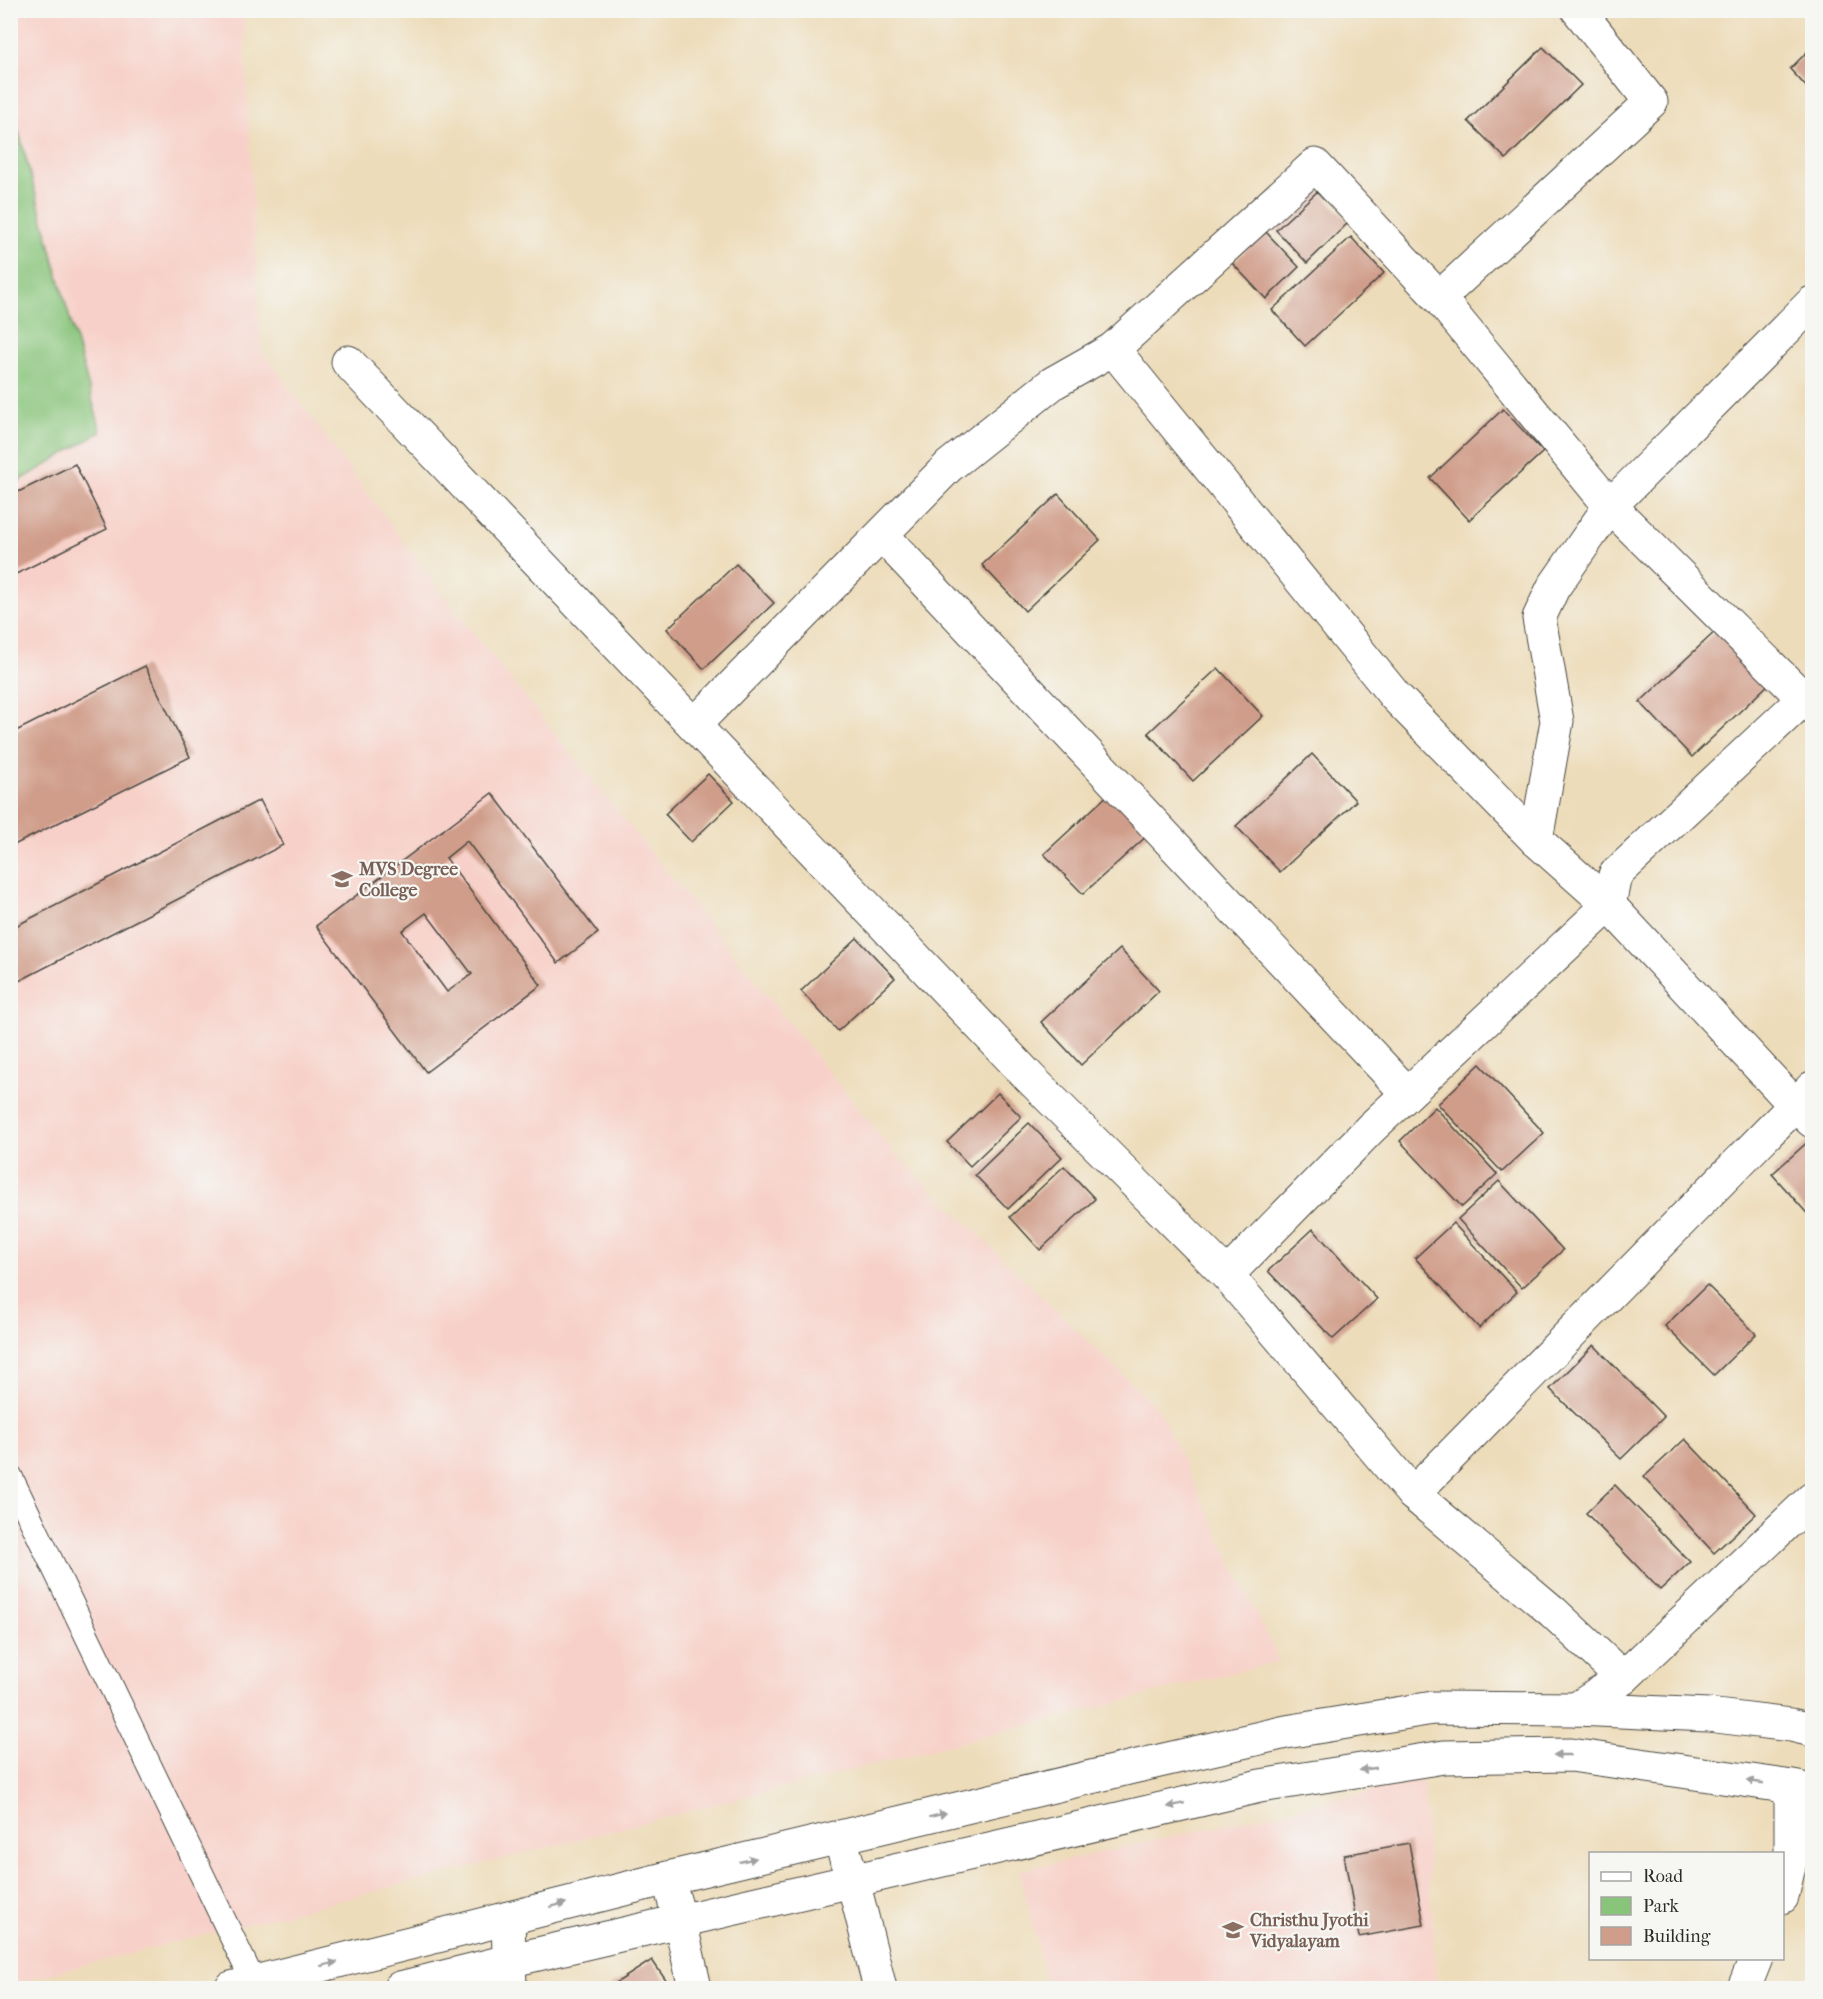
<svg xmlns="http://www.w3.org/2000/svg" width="1823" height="1999" viewBox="0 0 1823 1999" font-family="'IM FELL French Canon',serif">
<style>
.built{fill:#f7d1c9}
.green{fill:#88c47a;stroke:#5a7852;stroke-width:1.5}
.building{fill:#d09d8a;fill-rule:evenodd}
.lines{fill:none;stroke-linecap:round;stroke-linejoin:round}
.service-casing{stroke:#484640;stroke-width:26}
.minor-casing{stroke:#484640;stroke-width:35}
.primary-casing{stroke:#484640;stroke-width:35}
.service{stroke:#fff;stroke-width:24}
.minor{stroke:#fff;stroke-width:33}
.primary{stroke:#fff;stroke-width:33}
.oneway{fill:#a0a0a0}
.labels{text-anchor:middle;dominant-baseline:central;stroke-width:4.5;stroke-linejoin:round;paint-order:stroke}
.education-label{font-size:18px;font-weight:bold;fill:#785e54;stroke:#f6f6f2;text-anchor:start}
</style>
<rect width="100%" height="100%" fill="#f6f6f2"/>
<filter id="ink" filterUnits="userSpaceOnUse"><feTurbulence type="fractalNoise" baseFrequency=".0167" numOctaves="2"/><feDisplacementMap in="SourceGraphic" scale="12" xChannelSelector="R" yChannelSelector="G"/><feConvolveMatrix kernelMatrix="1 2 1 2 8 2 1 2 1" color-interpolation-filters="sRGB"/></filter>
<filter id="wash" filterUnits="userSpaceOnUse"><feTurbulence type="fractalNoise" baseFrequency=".008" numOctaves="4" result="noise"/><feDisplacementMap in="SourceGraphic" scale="24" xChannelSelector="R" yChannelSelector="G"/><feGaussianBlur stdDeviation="1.35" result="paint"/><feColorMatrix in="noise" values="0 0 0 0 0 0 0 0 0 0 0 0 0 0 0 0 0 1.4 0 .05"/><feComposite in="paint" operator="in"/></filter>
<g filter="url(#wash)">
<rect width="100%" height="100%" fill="#eddcb9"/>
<g class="built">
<polygon points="11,11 243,11 261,350 448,602 897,1156 1158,1409 1279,1661 11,1984"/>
<polygon points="1423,1780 1437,1988 1048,1988 1019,1871"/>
</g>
<polygon class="green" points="10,100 101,432 11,486 10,486"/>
<g id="blocks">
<g class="building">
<polygon points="1543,47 1581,85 1506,159 1468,121"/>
<polygon points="1812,47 1812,93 1790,69"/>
<polygon points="1319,190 1349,222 1307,263 1276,230"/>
<polygon points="1266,232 1299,267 1266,299 1232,263"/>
<polygon points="1351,237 1384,273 1305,346 1272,310"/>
<polygon points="1503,409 1543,452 1469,520 1430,478"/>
<polygon points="75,464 107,529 10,577 10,496"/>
<polygon points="1058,494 1100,540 1025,611 982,565"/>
<polygon points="736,564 774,603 704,669 667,629"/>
<polygon points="1720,627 1771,682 1692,757 1640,702"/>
<polygon points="145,666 190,757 10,847 10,734"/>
<polygon points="1218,668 1263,716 1193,781 1148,733"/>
<polygon points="1312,754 1356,801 1280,872 1236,826"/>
<polygon points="708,774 734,801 691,842 665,814"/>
<polygon points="1111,792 1150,833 1083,894 1044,854"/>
<path d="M 492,793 L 598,933 L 558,963 L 467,841 L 446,858 L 541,985 L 426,1072 L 316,926 ZM 426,913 L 472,974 L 447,992 L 402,931 Z"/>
<polygon points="260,800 283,845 19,981 10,965 10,929"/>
<polygon points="857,938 895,978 838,1031 801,991"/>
<polygon points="1120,949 1159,991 1081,1065 1041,1022"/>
<polygon points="1480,1064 1544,1133 1502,1172 1438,1104"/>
<polygon points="998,1093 1021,1117 970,1166 947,1142"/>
<polygon points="1435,1107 1497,1174 1462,1207 1400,1141"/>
<polygon points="1029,1123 1062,1157 1008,1209 975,1175"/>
<polygon points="1812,1138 1812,1219 1772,1174"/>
<polygon points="1064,1166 1095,1199 1040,1250 1010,1217"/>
<polygon points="1499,1181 1563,1250 1522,1288 1458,1219"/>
<polygon points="1453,1223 1517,1292 1479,1328 1415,1258"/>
<polygon points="1313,1229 1377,1299 1333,1339 1268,1271"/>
<polygon points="1707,1285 1756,1334 1714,1375 1665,1326"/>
<polygon points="1594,1345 1664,1417 1621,1459 1550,1389"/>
<polygon points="1685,1439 1756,1514 1714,1553 1644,1477"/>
<polygon points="1615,1485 1690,1562 1660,1590 1586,1513"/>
<polygon points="1409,1843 1424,1925 1359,1937 1344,1855"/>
<polygon points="652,1960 671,1988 608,1988"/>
</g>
</g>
</g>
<g filter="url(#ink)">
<use href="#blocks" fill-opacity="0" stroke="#484640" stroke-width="1.5"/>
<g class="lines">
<defs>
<polyline id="service" points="10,1476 254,1983"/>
<g id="minor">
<polyline points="1578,10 1651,102 1439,298 1610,506 1804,699"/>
<polyline points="348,362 1030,1078 1227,1275 1371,1128 1609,905 1536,840 1395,696 1113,349 1315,165 1439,298"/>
<polyline points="882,535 1407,1093"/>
<polyline points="1812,691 1615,875 1609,905 1795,1105 1812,1088"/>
<polyline points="694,725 949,466 1053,383 1113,349"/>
<polyline points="1536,840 1557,721 1539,618 1553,588 1610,506 1812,303"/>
<polyline points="1227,1275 1413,1494 1795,1105 1812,1121"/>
<polyline points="1413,1494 1553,1612 1623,1678"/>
<polyline points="1576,1709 1623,1678 1812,1499"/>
<polyline points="840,1839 853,1881 880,1988"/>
<polyline points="668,1878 680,1921 695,1988"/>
<polyline points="1782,1897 1791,1857 1791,1787"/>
<polyline points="508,1918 510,1988"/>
<polyline points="1744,1988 1756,1958"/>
</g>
<g id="primary">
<polyline points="231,1988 668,1878 1133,1767 1286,1732 1433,1708 1576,1709 1708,1715 1791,1725 1812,1730"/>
<polyline points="400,1988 508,1961 1260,1786 1444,1757 1571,1755 1799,1788 1812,1792"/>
</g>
</defs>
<use href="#service" class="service-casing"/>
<use href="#minor" class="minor-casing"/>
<use href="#primary" class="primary-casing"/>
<use href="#service" class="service"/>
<use href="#minor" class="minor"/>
<use href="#primary" class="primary"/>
</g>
<defs><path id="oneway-solid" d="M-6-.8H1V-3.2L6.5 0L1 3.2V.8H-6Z" transform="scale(1.5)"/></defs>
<g class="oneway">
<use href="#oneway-solid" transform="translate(1562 1755) rotate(180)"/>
<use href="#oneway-solid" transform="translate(1368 1769) rotate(171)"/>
<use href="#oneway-solid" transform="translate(1755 1782) rotate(-172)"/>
<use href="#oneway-solid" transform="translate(1176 1805) rotate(167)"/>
<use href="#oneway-solid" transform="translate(938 1815) rotate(-14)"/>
<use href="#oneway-solid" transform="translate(748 1860) rotate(-13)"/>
<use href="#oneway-solid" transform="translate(558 1905) rotate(-14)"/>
<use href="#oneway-solid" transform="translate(329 1964) rotate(-14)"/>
</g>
</g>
<defs>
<symbol id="university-bare" viewBox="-9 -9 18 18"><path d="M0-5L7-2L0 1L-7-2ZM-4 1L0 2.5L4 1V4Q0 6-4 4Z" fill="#8d6e63" stroke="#f6f6f2" stroke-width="2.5" paint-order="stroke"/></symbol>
<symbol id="school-bare" viewBox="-9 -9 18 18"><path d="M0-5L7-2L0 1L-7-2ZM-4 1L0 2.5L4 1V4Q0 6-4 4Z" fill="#8d6e63" stroke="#f6f6f2" stroke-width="2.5" paint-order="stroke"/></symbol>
</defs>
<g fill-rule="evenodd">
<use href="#university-bare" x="327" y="864" width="30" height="30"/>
<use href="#school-bare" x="1218" y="1915" width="30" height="30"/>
</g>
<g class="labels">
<g class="education-label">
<text x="359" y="869">MVS Degree<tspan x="359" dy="21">College</tspan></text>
<text x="1250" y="1920">Christhu Jyothi<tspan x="1250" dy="21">Vidyalayam</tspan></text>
</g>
</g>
<rect width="1823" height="1999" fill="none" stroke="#f6f6f2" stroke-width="36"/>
<rect x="1589" y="1852" width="195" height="108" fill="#f6f6f2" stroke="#a5a5a2" stroke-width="1.5"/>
<rect x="1601" y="1872" width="30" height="9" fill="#ffffff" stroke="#a5a5a2" stroke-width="1.5"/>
<text x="1643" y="1882" font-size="18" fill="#2b2b2b">Road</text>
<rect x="1601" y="1897" width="30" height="18" fill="#88c47a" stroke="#a5a5a2" stroke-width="1.5"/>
<text x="1643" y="1912" font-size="18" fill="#2b2b2b">Park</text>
<rect x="1601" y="1927" width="30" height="18" fill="#d09d8a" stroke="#a5a5a2" stroke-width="1.5"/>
<text x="1643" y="1942" font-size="18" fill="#2b2b2b">Building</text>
</svg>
